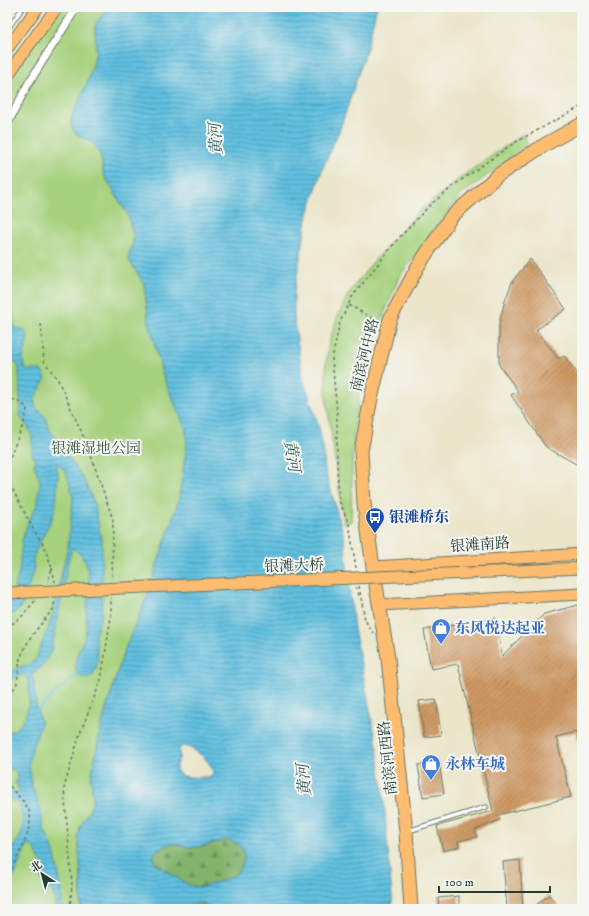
<svg xmlns="http://www.w3.org/2000/svg" width="589" height="916" viewBox="0 0 589 916" font-family="'IM FELL DW Pica','Noto Serif SC',serif">
<style>
.forest{fill:url(#forest-firs);stroke:#527850}
.park{fill:#a6d17d;stroke:#628758}
.water{fill:url(#water-rules);stroke:#407e8a;fill-rule:evenodd}
.lines{fill:none;stroke-linecap:round;stroke-linejoin:round}
.stream{stroke:#61bfdf;stroke-width:2}
.building{fill:url(#building-hatch)}
.lane-casing{stroke:#667868;stroke-width:5.5}
.street-casing{stroke:#667868;stroke-width:9}
.primary-casing{stroke:#667868;stroke-width:13}
.highway-casing{stroke:#667868;stroke-width:15}
.path{stroke:#667868;stroke-width:1.5;stroke-dasharray:3 3;stroke-linecap:butt}
.lane{stroke:#fff;stroke-width:3.5}
.street{stroke:#fff;stroke-width:7}
.primary{stroke:#fdbc6f;stroke-width:11}
.highway{stroke:#fdbc6f;stroke-width:13}
.primary-bridge-casing{stroke:#667868;stroke-width:13;stroke-linecap:butt}
.path-bridge{stroke:#667868;stroke-width:1.5;stroke-dasharray:3 3;stroke-linecap:butt}
.primary-bridge{stroke:#fdbc6f;stroke-width:11}
.labels{text-anchor:middle;dominant-baseline:central;stroke-width:4;stroke-linejoin:round;paint-order:stroke}
.street-label{font-size:15px;fill:#1f3d34;stroke:#f6f6f2}
.park-label{font-size:15px;fill:#3a5b43;stroke:#f6f6f2}
.transit-label{font-size:15px;font-weight:bold;fill:#164399;stroke:#f6f6f2;text-anchor:start}
.shop-label{font-size:15px;font-weight:bold;fill:#366cbe;stroke:#f6f6f2;text-anchor:start}
.water-label{font-size:16px;font-style:italic;fill:#305e5f;stroke:#f6f6f2}
</style>
<defs>
<pattern id="forest-firs" width="22" height="20" patternUnits="userSpaceOnUse"><rect width="22" height="20" fill="#84b36c"/><path d="M5 1l3.5 6h-7zM16 11l3.5 6h-7z" fill="#6b935a"/></pattern>
<pattern id="water-rules" width="6" height="5" patternUnits="userSpaceOnUse"><rect width="6" height="5" fill="#61bfdf"/><path d="M0 2.5h6" fill="none" stroke="#4f9cb6"/></pattern>
<pattern id="building-hatch" width="6" height="6" patternUnits="userSpaceOnUse"><rect width="6" height="6" fill="#ce9862"/><path d="M-1 1l2-2M0 6l6-6M5 7l2-2" fill="none" stroke="#a77d52"/></pattern>
</defs>
<rect width="100%" height="100%" fill="#f6f6f2"/>
<filter id="ink" filterUnits="userSpaceOnUse"><feTurbulence type="fractalNoise" baseFrequency=".025" numOctaves="2"/><feDisplacementMap in="SourceGraphic" scale="8" xChannelSelector="R" yChannelSelector="G"/><feConvolveMatrix kernelMatrix="1 2 1 2 8 2 1 2 1" color-interpolation-filters="sRGB"/></filter>
<filter id="wash" filterUnits="userSpaceOnUse"><feTurbulence type="fractalNoise" baseFrequency=".012" numOctaves="4" result="noise"/><feDisplacementMap in="SourceGraphic" scale="16" xChannelSelector="R" yChannelSelector="G"/><feGaussianBlur stdDeviation="0.9" result="paint"/><feColorMatrix in="noise" values="0 0 0 0 0 0 0 0 0 0 0 0 0 0 0 0 0 1.4 0 .05"/><feComposite in="paint" operator="in"/></filter>
<g filter="url(#wash)">
<rect width="100%" height="100%" fill="#ebe6ca"/>
<g class="forest">
<path d="M 224,840 C 247,840 250,862 234,875 C 227,880 219,882 211,884 C 207,885 201,888 197,887 C 185,885 175,876 165,870 C 159,866 151,863 153,855 C 155,851 157,850 160,849 C 174,839 180,848 195,847 C 205,846 215,843 224,840 Z"/>
<polygon points="195,904 203,904 213,909 186,909"/>
</g>
<g class="park">
<polygon points="58,7 107,7 95,26 96,49 94,62 88,81 71,119 72,128 76,134 90,141 96,147 100,154 104,175 128,215 133,235 133,243 129,255 133,267 140,275 144,284 149,323 163,376 186,430 187,444 179,499 146,599 124,651 104,716 98,742 91,778 93,799 92,805 80,827 81,909 7,909 7,82"/>
<polygon points="523,134 527,146 462,194 399,277 364,364 353,438 351,521 344,524 326,396 326,362 329,343 337,318 349,293 373,262 421,210 464,175"/>
</g>
<g class="water">
<path d="M 107,7 L 377,7 L 366,51 L 340,129 L 322,170 L 308,214 L 294,292 L 294,320 L 303,379 L 318,423 L 323,447 L 325,470 L 344,536 L 354,629 L 376,740 L 383,790 L 393,909 L 213,909 C 201,902 198,902 186,909 L 81,909 L 81,879 L 78,836 L 80,827 L 92,805 L 93,799 L 91,778 L 98,742 L 104,716 L 124,651 L 146,599 L 179,499 L 187,444 L 186,430 L 163,376 L 149,323 L 144,284 L 129,260 L 129,255 L 133,243 L 133,235 L 128,215 L 104,175 L 100,154 L 96,147 L 90,141 L 76,134 L 72,128 L 71,119 L 88,81 L 94,62 L 96,49 L 95,26 ZM 183,746 C 195,748 212,761 213,774 L 208,777 C 200,777 177,780 176,768 C 175,764 178,762 179,759 C 180,756 179,752 179,749 ZM 224,840 C 247,840 250,862 234,875 C 227,880 219,882 211,884 C 207,885 201,888 197,887 C 185,885 175,876 165,870 C 159,866 151,863 154,854 C 155,851 157,850 160,848 C 174,839 180,848 195,847 C 205,846 215,843 224,840 Z"/>
<path d="M 7,303 L 13,308 L 13,320 L 15,328 L 24,330 L 28,337 L 23,359 L 24,367 L 28,370 L 41,370 L 46,378 L 34,400 L 36,408 L 45,416 L 49,429 L 83,478 L 94,502 L 102,543 L 102,614 L 95,635 L 98,660 L 96,669 L 92,676 L 88,679 C 83,677 77,676 76,671 C 72,659 82,646 85,635 C 87,627 86,616 87,607 C 88,587 94,559 72,548 L 67,567 L 51,652 L 41,667 L 31,675 L 34,681 L 36,706 L 41,723 L 32,748 L 29,762 L 32,787 L 41,809 L 43,826 L 54,852 L 62,890 L 62,909 L 56,909 L 57,907 L 52,891 L 45,887 L 44,882 L 40,878 L 44,871 L 45,867 C 43,864 40,861 39,859 C 36,853 36,847 29,845 L 26,847 L 15,875 L 7,884 L 7,850 C 24,842 26,820 19,804 L 7,798 L 7,791 L 18,793 L 20,792 L 16,783 L 17,772 L 8,767 L 7,764 L 7,732 C 28,731 35,690 25,675 L 16,676 L 7,682 L 7,675 L 17,668 L 29,664 L 36,659 L 51,620 L 68,545 L 73,497 L 66,472 L 56,462 L 58,474 L 56,505 L 52,518 L 36,550 L 33,559 L 34,568 L 26,597 L 20,608 L 7,618 L 7,601 L 13,592 L 19,572 L 22,541 L 28,522 L 38,503 L 40,480 L 34,464 L 36,461 C 30,452 33,452 32,442 C 32,432 27,424 20,417 C 21,412 19,368 18,365 C 13,359 9,359 7,350 Z"/>
</g>
<g class="lines">
<polyline class="stream" points="36,712 56,692 78,674"/>
</g>
<g id="blocks">
<g class="building">
<polygon points="530,259 566,309 536,330 559,359 564,356 582,379 582,459 576,464 546,447 511,395 518,391 499,365 499,324 504,304 512,282"/>
<polygon points="578,605 582,622 582,746 580,746 576,732 556,737 571,797 498,815 500,820 475,830 477,837 458,841 459,847 443,851 437,826 493,811 458,664 431,669 424,630 496,618 502,656 544,614"/>
<polygon points="436,699 441,735 424,737 419,701"/>
<polygon points="439,762 444,794 423,797 418,765"/>
<polygon points="520,860 523,909 507,909 503,862"/>
<polygon points="549,895 560,909 531,909"/>
<polygon points="459,896 459,909 439,909 438,898"/>
</g>
</g>
</g>
<g filter="url(#ink)">
<use href="#blocks" fill-opacity="0" stroke="#667868" stroke-width="1"/>
<g class="lines">
<defs>
<g id="lane">
<polyline points="7,30 23,7"/>
<polyline points="408,831 486,807"/>
</g>
<polyline id="street" points="7,125 28,84 77,7"/>
<g id="primary">
<polyline points="7,49 38,7"/>
<polyline points="7,77 18,60 57,7"/>
<polyline points="373,567 582,554"/>
<polyline points="379,605 582,594"/>
</g>
<polyline id="highway" points="411,909 406,832 388,658 373,567 364,503 361,451 370,403 390,319 418,266 451,217 498,175 546,144 582,124"/>
</defs>
<use href="#lane" class="lane-casing"/>
<use href="#street" class="street-casing"/>
<use href="#primary" class="primary-casing"/>
<use href="#highway" class="highway-casing"/>
<g class="path">
<polyline points="349,305 379,322"/>
<polyline points="41,324 44,361 58,380 87,444 113,520 112,579"/>
<polyline points="7,396 24,405 27,409 24,422 7,465"/>
<polyline points="7,479 32,527 44,546 52,568 48,582"/>
<polyline points="356,568 349,523 339,501 337,467 337,413 332,359 340,322 352,297 397,240 430,205 457,183 514,143 582,106"/>
<polyline points="359,586 365,620 373,633"/>
<polyline points="356,587 360,598"/>
<polyline points="7,628 22,616 35,601"/>
<path d="M 7,781 C 12,792 24,799 29,811 C 35,826 16,862 7,875"/>
<polyline points="70,909 72,884 64,788 80,733 101,680 111,617 111,597"/>
</g>
<use href="#lane" class="lane"/>
<use href="#street" class="street"/>
<use href="#primary" class="primary"/>
<use href="#highway" class="highway"/>
<defs>
<polyline id="primary-bridge" points="7,593 582,568"/>
</defs>
<use href="#primary-bridge" class="primary-bridge-casing"/>
<g class="path-bridge">
<polyline points="52,568 55,582"/>
<polyline points="7,700 17,683 20,658 30,638 53,609 55,600"/>
</g>
<use href="#primary-bridge" class="primary-bridge"/>
</g>
</g>
<defs>
<symbol id="bus-pin" viewBox="-11 -11 22 30"><path d="M0 17L-7.5 6A9.5 9.5 0 1 1 7.5 6Z" fill="#1a4fb4" stroke="#f6f6f2"/><path d="M-5-6H5V4H4V6H2V4H-2V6H-4V4H-5ZM-3.5-4V0h7V-4ZM-3.5 1.2v1.5H-2V1.2ZM2 1.2v1.5H3.5V1.2Z" fill="#fff"/></symbol>
<symbol id="shop-pin" viewBox="-11 -11 22 30"><path d="M0 17L-7.5 6A9.5 9.5 0 1 1 7.5 6Z" fill="#3f7fe0" stroke="#f6f6f2"/><path d="M-5-2.5h2.3a2.7 3.5 0 0 1 5.4 0H5L5.5 6h-11ZM-1.5-2.5h3a1.5 2.3 0 0 0-3 0Z" fill="#fff"/></symbol>
</defs>
<g fill-rule="evenodd">
<use href="#bus-pin" x="364" y="506" width="22" height="30"/>
<use href="#shop-pin" x="430" y="617" width="22" height="30"/>
<use href="#shop-pin" x="420" y="753" width="22" height="30"/>
</g>
<g class="labels">
<g class="street-label">
<text transform="translate(365 355) rotate(-76)">南滨河中路</text>
<text transform="translate(480 545) rotate(-4)">银滩南路</text>
<text transform="translate(294 566) rotate(-2)">银滩大桥</text>
<text transform="translate(388 758) rotate(-96)">南滨河西路</text>
</g>
<g class="park-label">
<text x="96" y="448">银滩湿地公园</text>
</g>
<g class="transit-label">
<text x="389" y="517">银滩桥东</text>
</g>
<g class="shop-label">
<text x="455" y="628">东风悦达起亚</text>
<text x="445" y="764">永林车城</text>
</g>
<g class="water-label">
<text transform="translate(216 139) rotate(-94)">黄河</text>
<text transform="translate(292 456) rotate(81)">黄河</text>
<text transform="translate(304 780) rotate(-95)">黄河</text>
</g>
</g>
<rect width="589" height="916" fill="none" stroke="#f6f6f2" stroke-width="24"/>
<g transform="translate(42 874) rotate(324)" stroke="#f6f6f2" stroke-width="3" paint-order="stroke">
<path d="M0-3L7 15L0 10L-7 15Z" fill="#1f3d34"/>
<text y="-6" font-size="11" font-weight="bold" text-anchor="middle" fill="#1f3d34">北</text>
</g>
<path d="M439 886v6h111v-6" fill="none" stroke="#1f3d34" stroke-width="2"/>
<text x="445" y="886" font-size="12" fill="#1f3d34" stroke="#f6f6f2" stroke-width="3" paint-order="stroke">100 m</text>
</svg>
